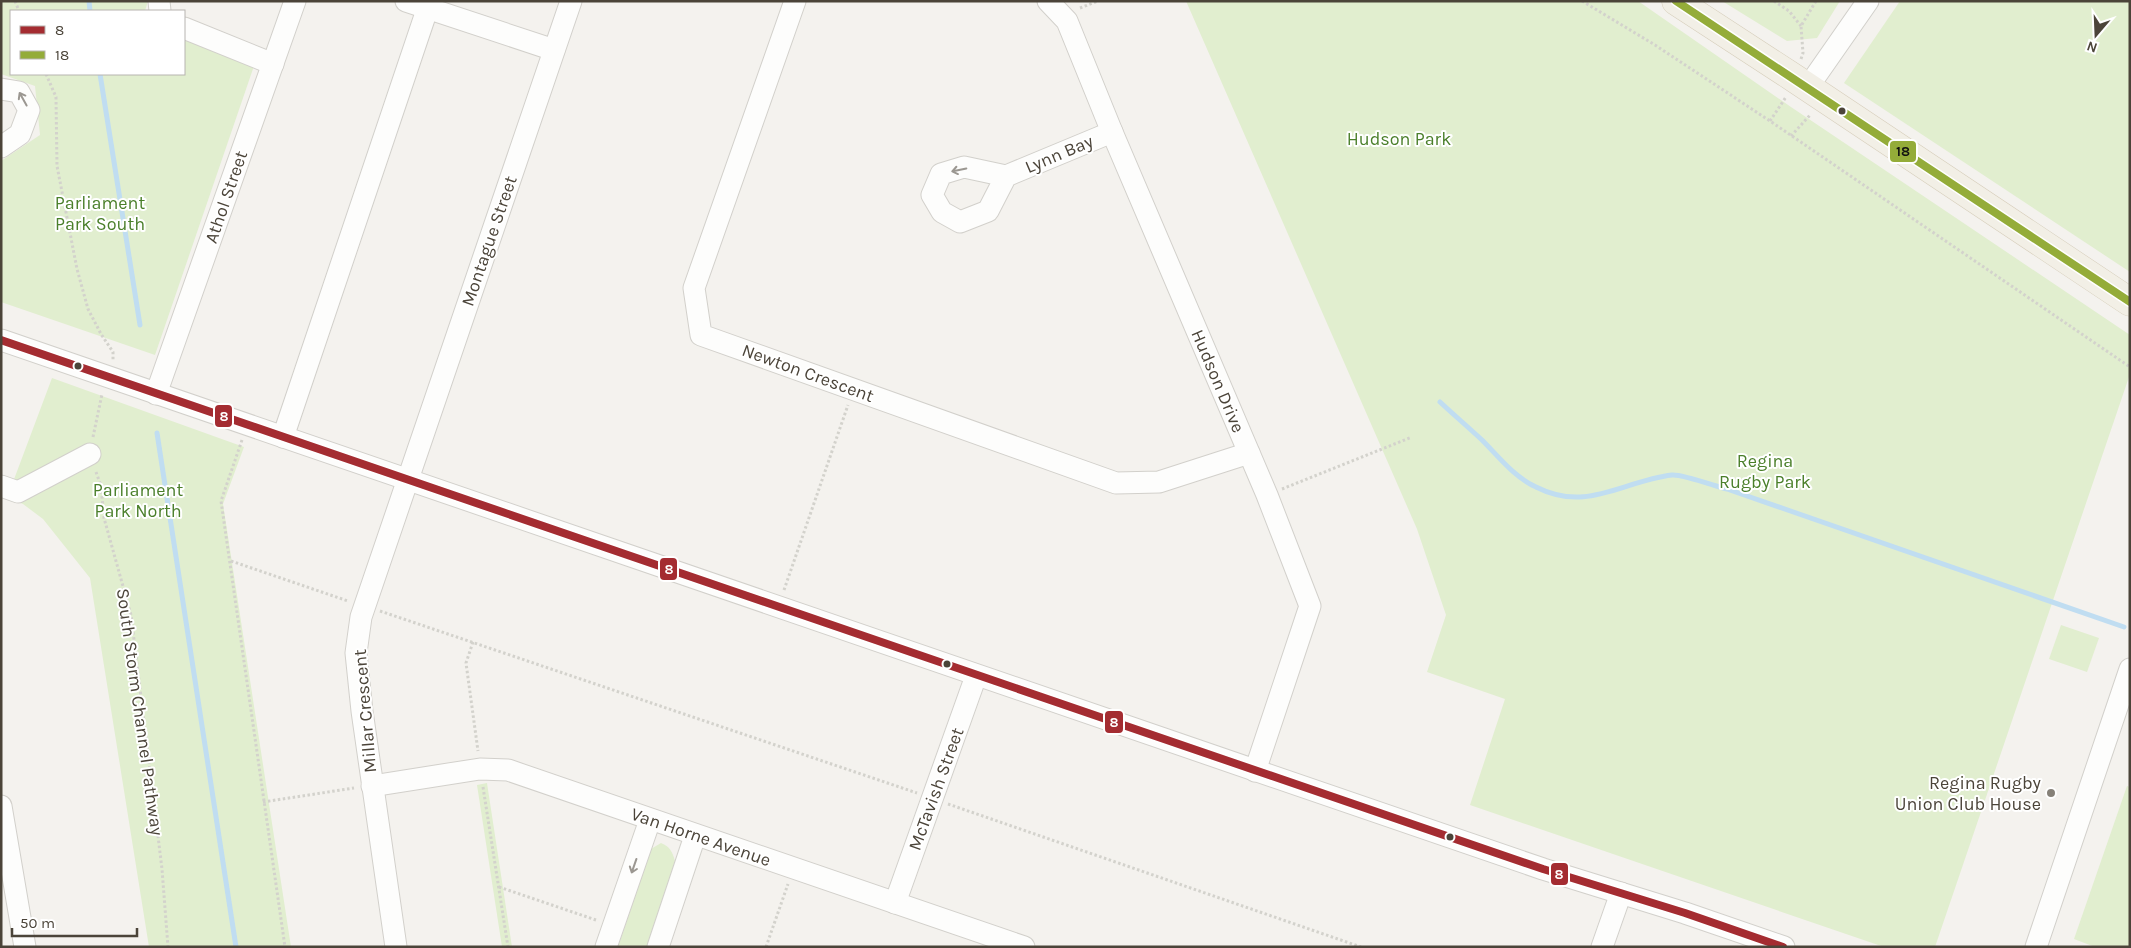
<svg xmlns="http://www.w3.org/2000/svg" width="2131" height="948" viewBox="0 0 2131 948" font-family="Karla,sans-serif">
<style>
.green{fill:#e1eecf}
.lines{fill:none;stroke-linecap:round;stroke-linejoin:round}
.stream{stroke:#c0ddf1;stroke-width:5}
.minor-casing{stroke:#d2d0cb;stroke-width:23}
.major-casing{stroke:#d6cebb;stroke-width:29}
.path{stroke:#d3d2cc;stroke-width:3;stroke-dasharray:2.5 2.5;stroke-linecap:butt}
.minor{stroke:#fdfdfc;stroke-width:21}
.major{stroke:#f2efe6;stroke-width:28}
.bus-1-casing{stroke:#fff;stroke-width:11}
.bus-2-casing{stroke:#fff;stroke-width:11}
.bus-1{stroke:#a42c31;stroke-width:8}
.bus-2{stroke:#94ac39;stroke-width:8}
.oneway{stroke:#9b9791}
.bus-dot{fill:#4b4439;stroke:#fff;stroke-width:2}
.poi-dot{fill:#868178;stroke:#fff;stroke-width:2}
.labels{text-anchor:middle;dominant-baseline:central;stroke-width:4;stroke-linejoin:round;paint-order:stroke}
.park-label{font-size:18px;fill:#4a7f2a;stroke:#fff}
.street-label{font-size:18px;fill:#4b4439;stroke:#fff}
.poi-label{font-size:18px;fill:#4b4439;stroke:#fff;text-anchor:end}
.line-badge{stroke:#fff;stroke-width:2}
.badge-label{font-size:14px;text-anchor:middle;font-weight:bold;fill:#fff}
.pale-badge-label{font-size:14px;text-anchor:middle;font-weight:bold;fill:#111}
</style>
<rect width="100%" height="100%" fill="#f4f2ee"/>
<g class="green">
<polygon points="1,1 148,1 145,11 11,11 11,74 184,74 184,38 255,63 155,355 1,302 1,161 40,135 35,86 1,74"/>
<polygon points="1186,1 1638,1 1791,107 2130,335 2130,374 1935,947 1884,947 1470,805 1505,699 1427,672 1446,615 1417,529"/>
<polygon points="1722,1 1840,1 1817,38 1787,41"/>
<polygon points="1900,1 2130,1 2130,272 1844,83"/>
<polygon points="52,378 244,447 223,504 291,947 149,947 90,578 43,519 23,504 7,498"/>
<polygon points="2061,625 2099,638 2087,672 2049,659"/>
<polygon points="487,783 512,947 502,947 477,785"/>
<polygon points="2127,786 2130,787 2130,947 2095,947 2074,939"/>
<path d="M 661,843 C 670,847 672,851 675,861 L 648,947 L 618,947 L 651,849 Z"/>
</g>
<g class="lines">
<g class="stream">
<polyline points="89,1 90,11"/>
<polyline points="100,74 140,325"/>
<path d="M 1440,402 C 1454,415 1468,427 1482,440 C 1499,457 1514,477 1536,487 C 1587,513 1622,481 1672,475 C 1682,474 1715,486 1727,489 L 2124,627"/>
<polyline points="157,433 236,947"/>
</g>
<defs>
<g id="minor">
<polyline points="159,1 160,11"/>
<polyline points="406,1 554,50"/>
<polyline points="795,1 694,288 701,335 1116,483 1159,482 1249,453"/>
<polyline points="1048,1 1067,21 1112,132 1267,495 1310,606 1255,771"/>
<polyline points="184,28 273,64"/>
<polyline points="1808,87 1868,1"/>
<polyline points="1,89 19,92 29,110 20,134 1,147"/>
<polyline points="1006,176 988,211 960,222 942,212 932,195 941,174 964,167 1006,176 1112,132"/>
<polyline points="1,340 1543,869 1685,913 1784,947"/>
<polyline points="156,394 295,1"/>
<polyline points="283,437 430,1"/>
<polyline points="1,486 18,492 90,454"/>
<polyline points="372,786 480,769 508,770 1024,947"/>
<polyline points="1,806 25,947"/>
<polyline points="895,903 976,676"/>
<polyline points="396,947 362,711 356,653 361,617 571,1"/>
<polyline points="606,947 650,820"/>
<polyline points="658,947 695,836"/>
<polyline points="1602,947 1621,893"/>
<polyline points="2036,947 2130,669"/>
</g>
<polyline id="major" points="1676,1 1794,78 2130,302"/>
</defs>
<use href="#minor" class="minor-casing"/>
<use href="#major" class="major-casing"/>
<g class="path">
<polyline points="15,1 19,11"/>
<polyline points="1582,1 1655,45 1770,121 2130,367"/>
<polyline points="1774,1 1789,11 1801,26"/>
<polyline points="1080,8 1098,1"/>
<polyline points="1801,59 1803,53 1801,26 1816,1"/>
<polyline points="46,74 56,97 57,166 77,269 88,309 101,334 113,352 113,360"/>
<polyline points="1770,121 1786,97"/>
<polyline points="1791,136 1811,114"/>
<polyline points="93,437 102,394"/>
<polyline points="242,440 221,501 285,947"/>
<polyline points="96,472 101,486 104,518 131,615 162,869 168,947"/>
<polyline points="1282,489 1412,437"/>
<polyline points="231,561 348,601"/>
<polyline points="784,590 848,405"/>
<polyline points="380,611 917,793"/>
<polyline points="473,642 466,663 478,751"/>
<polyline points="483,787 508,947"/>
<polyline points="263,802 354,788"/>
<polyline points="948,804 1361,947"/>
<polyline points="499,887 596,920"/>
<polyline points="766,947 788,884"/>
</g>
<use href="#minor" class="minor"/>
<use href="#major" class="major"/>
<defs>
<polyline id="bus-1" points="1,340 1543,869 1685,913 1783,947"/>
<polyline id="bus-2" points="1676,1 2130,302"/>
</defs>
<use href="#bus-1" class="bus-1-casing"/>
<use href="#bus-2" class="bus-2-casing"/>
<use href="#bus-1" class="bus-1"/>
<use href="#bus-2" class="bus-2"/>
</g>
<defs><path id="oneway-shaft" d="M-6 0H5M1.5-3L5.5 0L1.5 3" fill="none" stroke-width="1.6" stroke-linecap="round" stroke-linejoin="round" transform="scale(1.25)"/></defs>
<g class="oneway">
<use href="#oneway-shaft" transform="translate(23 99) rotate(-119)"/>
<use href="#oneway-shaft" transform="translate(959 170) rotate(168)"/>
<use href="#oneway-shaft" transform="translate(634 866) rotate(109)"/>
</g>
<g class="bus-dot">
<circle cx="1842" cy="111" r="4.5"/>
<circle cx="78" cy="366" r="4.5"/>
<circle cx="947" cy="664" r="4.5"/>
<circle cx="1450" cy="837" r="4.5"/>
</g>
<circle class="poi-dot" cx="2051" cy="793" r="5"/>
<g class="labels">
<g class="park-label">
<text x="1399" y="139">Hudson Park</text>
<text x="100" y="203">Parliament<tspan x="100" dy="21">Park South</tspan></text>
<text x="1765" y="461">Regina<tspan x="1765" dy="21">Rugby Park</tspan></text>
<text x="138" y="490">Parliament<tspan x="138" dy="21">Park North</tspan></text>
</g>
<g class="street-label">
<text transform="translate(1059 154) rotate(-23)">Lynn Bay</text>
<text transform="translate(226 197) rotate(-71)">Athol Street</text>
<text transform="translate(489 241) rotate(-71)">Montague Street</text>
<text transform="translate(808 373) rotate(20)">Newton Crescent</text>
<text transform="translate(1218 381) rotate(67)">Hudson Drive</text>
<text transform="translate(365 711) rotate(-95)">Millar Crescent</text>
<text transform="translate(140 712) rotate(82)">South Storm Channel Pathway</text>
<text transform="translate(936 789) rotate(-70)">McTavish Street</text>
<text transform="translate(701 837) rotate(19)">Van Horne Avenue</text>
</g>
<g class="poi-label">
<text x="2041" y="783">Regina Rugby<tspan x="2041" dy="21">Union Club House</tspan></text>
</g>
</g>
<g class="line-badge">
<rect x="1889" y="140" width="28" height="23" rx="5" fill="#94ac39"/>
<rect x="214" y="404" width="19" height="24" rx="5" fill="#a42c31"/>
<rect x="659" y="557" width="19" height="24" rx="5" fill="#a42c31"/>
<rect x="1104" y="710" width="20" height="24" rx="5" fill="#a42c31"/>
<rect x="1550" y="862" width="19" height="24" rx="5" fill="#a42c31"/>
</g>
<g class="badge-label">
<text x="224" y="421">8</text>
<text x="669" y="574">8</text>
<text x="1114" y="727">8</text>
<text x="1559" y="879">8</text>
</g>
<g class="pale-badge-label">
<text x="1903" y="156">18</text>
</g>
<rect width="2131" height="948" fill="none" stroke="#4b4439" stroke-width="5"/>
<rect x="10" y="10" width="175" height="65" fill="#ffffff" stroke="#b7b4b0"/>
<rect x="20" y="26" width="25" height="8" fill="#a42c31" stroke="#b7b4b0"/>
<text x="55" y="35" font-size="15" fill="#4b4439">8</text>
<rect x="20" y="51" width="25" height="8" fill="#94ac39" stroke="#b7b4b0"/>
<text x="55" y="60" font-size="15" fill="#4b4439">18</text>
<g transform="translate(2096 35) rotate(199)" stroke="#ffffff" stroke-width="4" paint-order="stroke">
<path d="M0-4L9 19L0 12L-9 19Z" fill="#4b4439"/>
<text y="-8" font-size="14" font-weight="bold" text-anchor="middle" fill="#4b4439">N</text>
</g>
<path d="M12 928v8h125v-8" fill="none" stroke="#4b4439" stroke-width="2.5"/>
<text x="20" y="928" font-size="15" fill="#4b4439" stroke="#ffffff" stroke-width="4" paint-order="stroke">50 m</text>
</svg>
